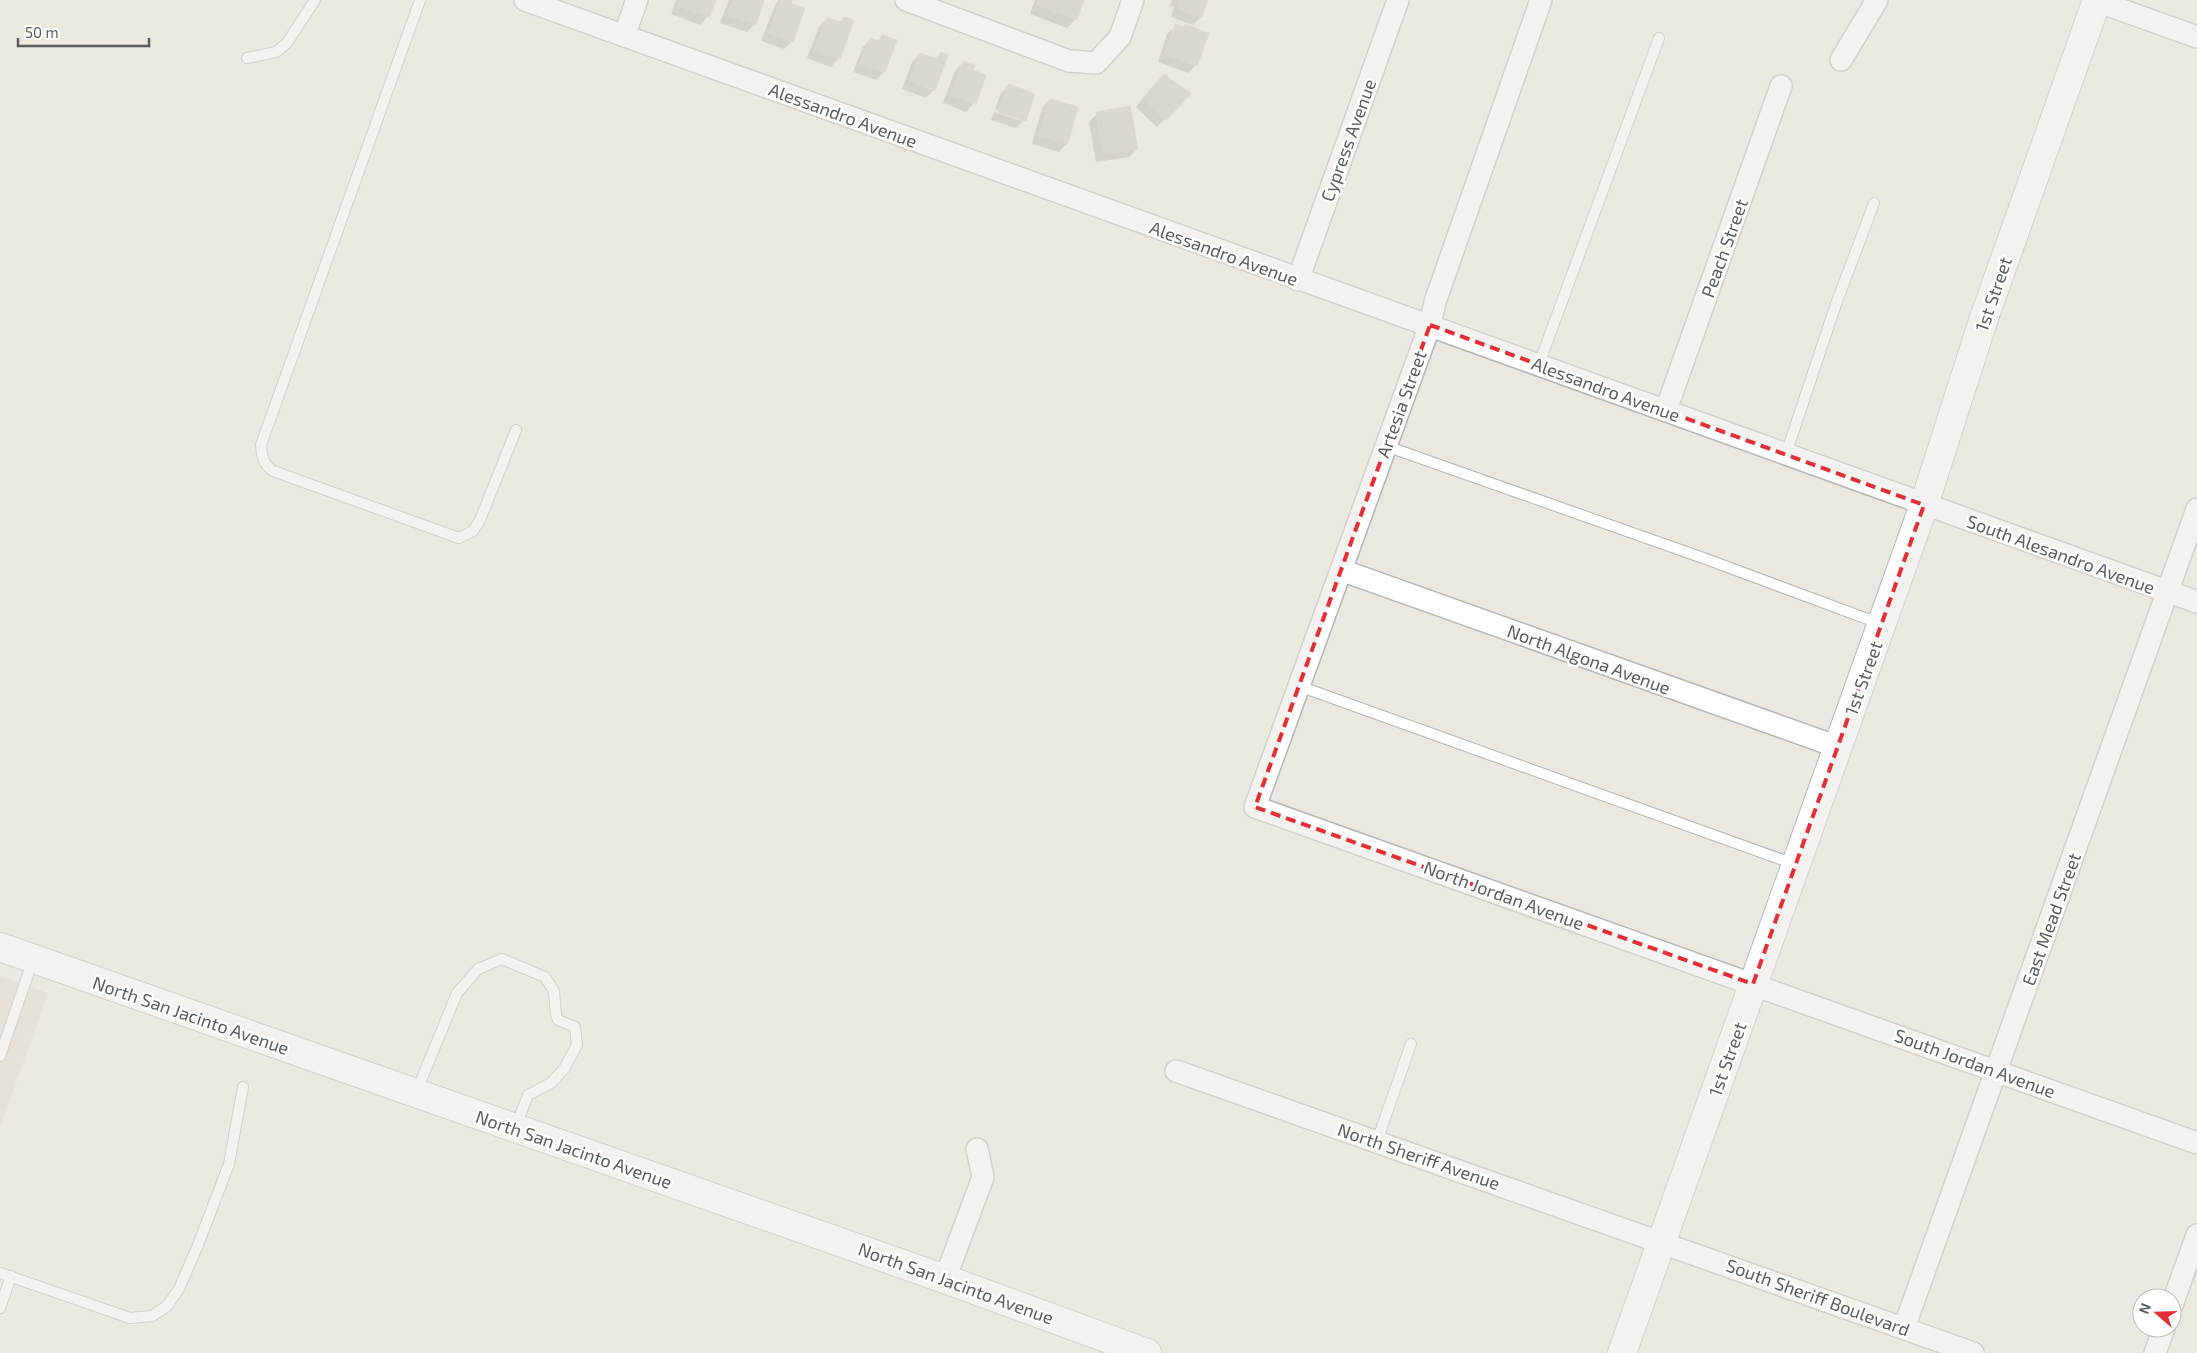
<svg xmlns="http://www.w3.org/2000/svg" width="2197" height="1353" viewBox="0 0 2197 1353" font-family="'Exo 2',sans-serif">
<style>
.education{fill:#ded9d1}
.shadow{fill:#0003}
.building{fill:#c8c5bf;stroke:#d0c8bf}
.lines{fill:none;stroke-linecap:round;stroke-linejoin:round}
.lane-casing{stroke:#b1b4b8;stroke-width:12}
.street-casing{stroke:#b1b4b8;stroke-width:24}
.secondary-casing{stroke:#b2b6bb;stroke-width:30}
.lane{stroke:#fff;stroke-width:10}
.street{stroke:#fff;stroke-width:21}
.secondary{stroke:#fff;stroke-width:28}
.marked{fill:none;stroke:#e32e35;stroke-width:4;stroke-dasharray:10 6;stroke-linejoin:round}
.labels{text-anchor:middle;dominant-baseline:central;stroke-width:5;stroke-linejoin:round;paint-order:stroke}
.street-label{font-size:18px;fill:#595d61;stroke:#fff}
</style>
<rect width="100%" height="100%" fill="#ebe8e0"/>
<polygon class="education" points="0,976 48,993 0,1128"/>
<g class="shadow">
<polygon points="676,0 714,0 708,16 700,25 671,14"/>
<polygon points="729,0 762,0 755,24 747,32 720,23"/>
<polygon points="779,0 791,0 789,5 792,41 784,49 761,41 776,3"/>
<polygon points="1035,0 1082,0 1075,20 1067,28 1030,14"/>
<polygon points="1172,0 1207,0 1201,17 1193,25 1171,17 1174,7 1170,5"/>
<polygon points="844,18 839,58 831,67 807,58 819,27 827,19 839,23"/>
<polygon points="1176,25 1183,28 1185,26 1196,65 1188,73 1158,62 1167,34"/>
<polygon points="882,37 884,72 876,80 853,72 863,47 871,39 878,42"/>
<polygon points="920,54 935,59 941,54 934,90 926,98 902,89 912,62"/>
<polygon points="963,63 974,103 966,112 943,103 955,71"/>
<polygon points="1156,83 1165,119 1157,127 1136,107"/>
<polygon points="1009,85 1024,120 1016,128 991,120 994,112 1022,121 1022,118 995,109 1001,93"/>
<polygon points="1050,100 1067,143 1059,152 1032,144 1042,108"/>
<polygon points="1097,114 1137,149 1129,157 1096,162 1089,122"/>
</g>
<g class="building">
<polygon points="680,0 716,0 709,17 678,6"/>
<polygon points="733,0 764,0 756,25 728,15"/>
<polygon points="781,0 792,0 791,4 805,8 793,42 768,33"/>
<polygon points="1039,0 1084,0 1077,20 1037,5"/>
<polygon points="1181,0 1208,0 1202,17 1178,9"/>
<polygon points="844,17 854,20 840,59 814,50 827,18 841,22"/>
<polygon points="1175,24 1184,27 1184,24 1209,33 1197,66 1165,54"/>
<polygon points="882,35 897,40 885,72 860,64 870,38 879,41"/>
<polygon points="941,52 948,55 935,91 910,81 919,53 938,59"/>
<polygon points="963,61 975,65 973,70 986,75 976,104 951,95"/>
<polygon points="1164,74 1191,94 1166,120 1143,98"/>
<polygon points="1009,84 1035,94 1026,121 998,112"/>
<polygon points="1050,99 1078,107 1068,144 1039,136"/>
<polygon points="1130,106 1138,149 1104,154 1096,112"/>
</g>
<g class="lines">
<defs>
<g id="lane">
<path d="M 420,0 L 261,445 C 262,457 263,464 273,471 L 459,538 L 473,531 L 480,520 L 516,430"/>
<polyline points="247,58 276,52 287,43 315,0"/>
<polyline points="1539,364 1659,38"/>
<polyline points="1386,446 1706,559 1881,624"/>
<polyline points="1786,454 1836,304 1874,203"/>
<polyline points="1299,686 1794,864"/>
<polyline points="0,1056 33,960"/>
<polyline points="416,1093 457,993 478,969 502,959 545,977 554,991 556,1015 558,1020 575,1027 577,1045 564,1069 551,1083 528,1095 516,1126"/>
<polyline points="1377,1141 1411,1044"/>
<polyline points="0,1273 130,1318 152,1316 167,1306 179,1289 198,1245 229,1164 243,1087"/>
<polyline points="0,1308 11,1276"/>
</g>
<g id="street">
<polyline points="525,0 2197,602"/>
<polyline points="906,0 1069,61 1096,63 1120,37 1133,0"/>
<polyline points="1541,0 1435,302 1430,325 1255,807 2197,1143"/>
<polyline points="2094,0 2197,37"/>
<polyline points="624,36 637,0"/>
<polyline points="1841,60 1877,0"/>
<polyline points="1298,280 1398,0"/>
<polyline points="1666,410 1781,86"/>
<polyline points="1341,570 1838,747"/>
<polyline points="1176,1071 1973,1353"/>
<polyline points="945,1279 983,1177 977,1149"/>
<polyline points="2172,1305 2197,1235"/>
<polyline points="1904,1328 2197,509"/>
<polyline points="2155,1353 2164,1328"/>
</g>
<g id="secondary">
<polyline points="0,947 945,1279 1147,1353"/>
<polyline points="1622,1353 1924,505 1983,321 2097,0"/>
</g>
</defs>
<use href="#lane" class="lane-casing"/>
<use href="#street" class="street-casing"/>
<use href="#secondary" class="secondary-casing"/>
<use href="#lane" class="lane"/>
<use href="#street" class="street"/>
<use href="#secondary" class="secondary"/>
</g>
<path d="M0 0H2197V1353H0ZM 1430,325 L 1924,505 L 1753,984 L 1255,807 Z" fill="#ebe8e0" fill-opacity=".55" fill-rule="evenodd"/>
<path class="marked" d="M 1430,325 L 1924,505 L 1753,984 L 1255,807 Z"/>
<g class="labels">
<g class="street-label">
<text transform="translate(843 115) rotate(20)">Alessandro Avenue</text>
<text transform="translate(1348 140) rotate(-70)">Cypress Avenue</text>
<text transform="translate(1724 248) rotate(-70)">Peach Street</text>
<text transform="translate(1224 253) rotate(20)">Alessandro Avenue</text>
<text transform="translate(1993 294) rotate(-71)">1st Street</text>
<text transform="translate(1606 389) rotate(20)">Alessandro Avenue</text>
<text transform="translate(1401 404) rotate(-70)">Artesia Street</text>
<text transform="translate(2061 554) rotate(20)">South Alesandro Avenue</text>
<text transform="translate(1589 659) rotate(20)">North Algona Avenue</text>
<text transform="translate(1863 678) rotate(-70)">1st Street</text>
<text transform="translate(1504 895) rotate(20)">North Jordan Avenue</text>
<text transform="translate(2051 919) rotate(-70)">East Mead Street</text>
<text transform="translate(191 1015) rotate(19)">North San Jacinto Avenue</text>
<text transform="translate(1727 1059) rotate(-70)">1st Street</text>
<text transform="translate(1975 1063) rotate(20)">South Jordan Avenue</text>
<text transform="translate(574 1149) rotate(19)">North San Jacinto Avenue</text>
<text transform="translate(1419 1156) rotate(19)">North Sheriff Avenue</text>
<text transform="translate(956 1283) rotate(20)">North San Jacinto Avenue</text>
<text transform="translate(1818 1297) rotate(20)">South Sheriff Boulevard</text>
</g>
</g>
<g transform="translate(2157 1313) rotate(290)"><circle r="24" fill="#ffffff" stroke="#bdbec0"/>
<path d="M0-4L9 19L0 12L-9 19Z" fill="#e32e35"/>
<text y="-8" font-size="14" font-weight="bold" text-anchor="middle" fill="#595d61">N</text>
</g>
<path d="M18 38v8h131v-8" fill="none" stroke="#595d61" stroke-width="2.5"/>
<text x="25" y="38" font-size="15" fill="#595d61" stroke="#ffffff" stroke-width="4" paint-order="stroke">50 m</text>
</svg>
